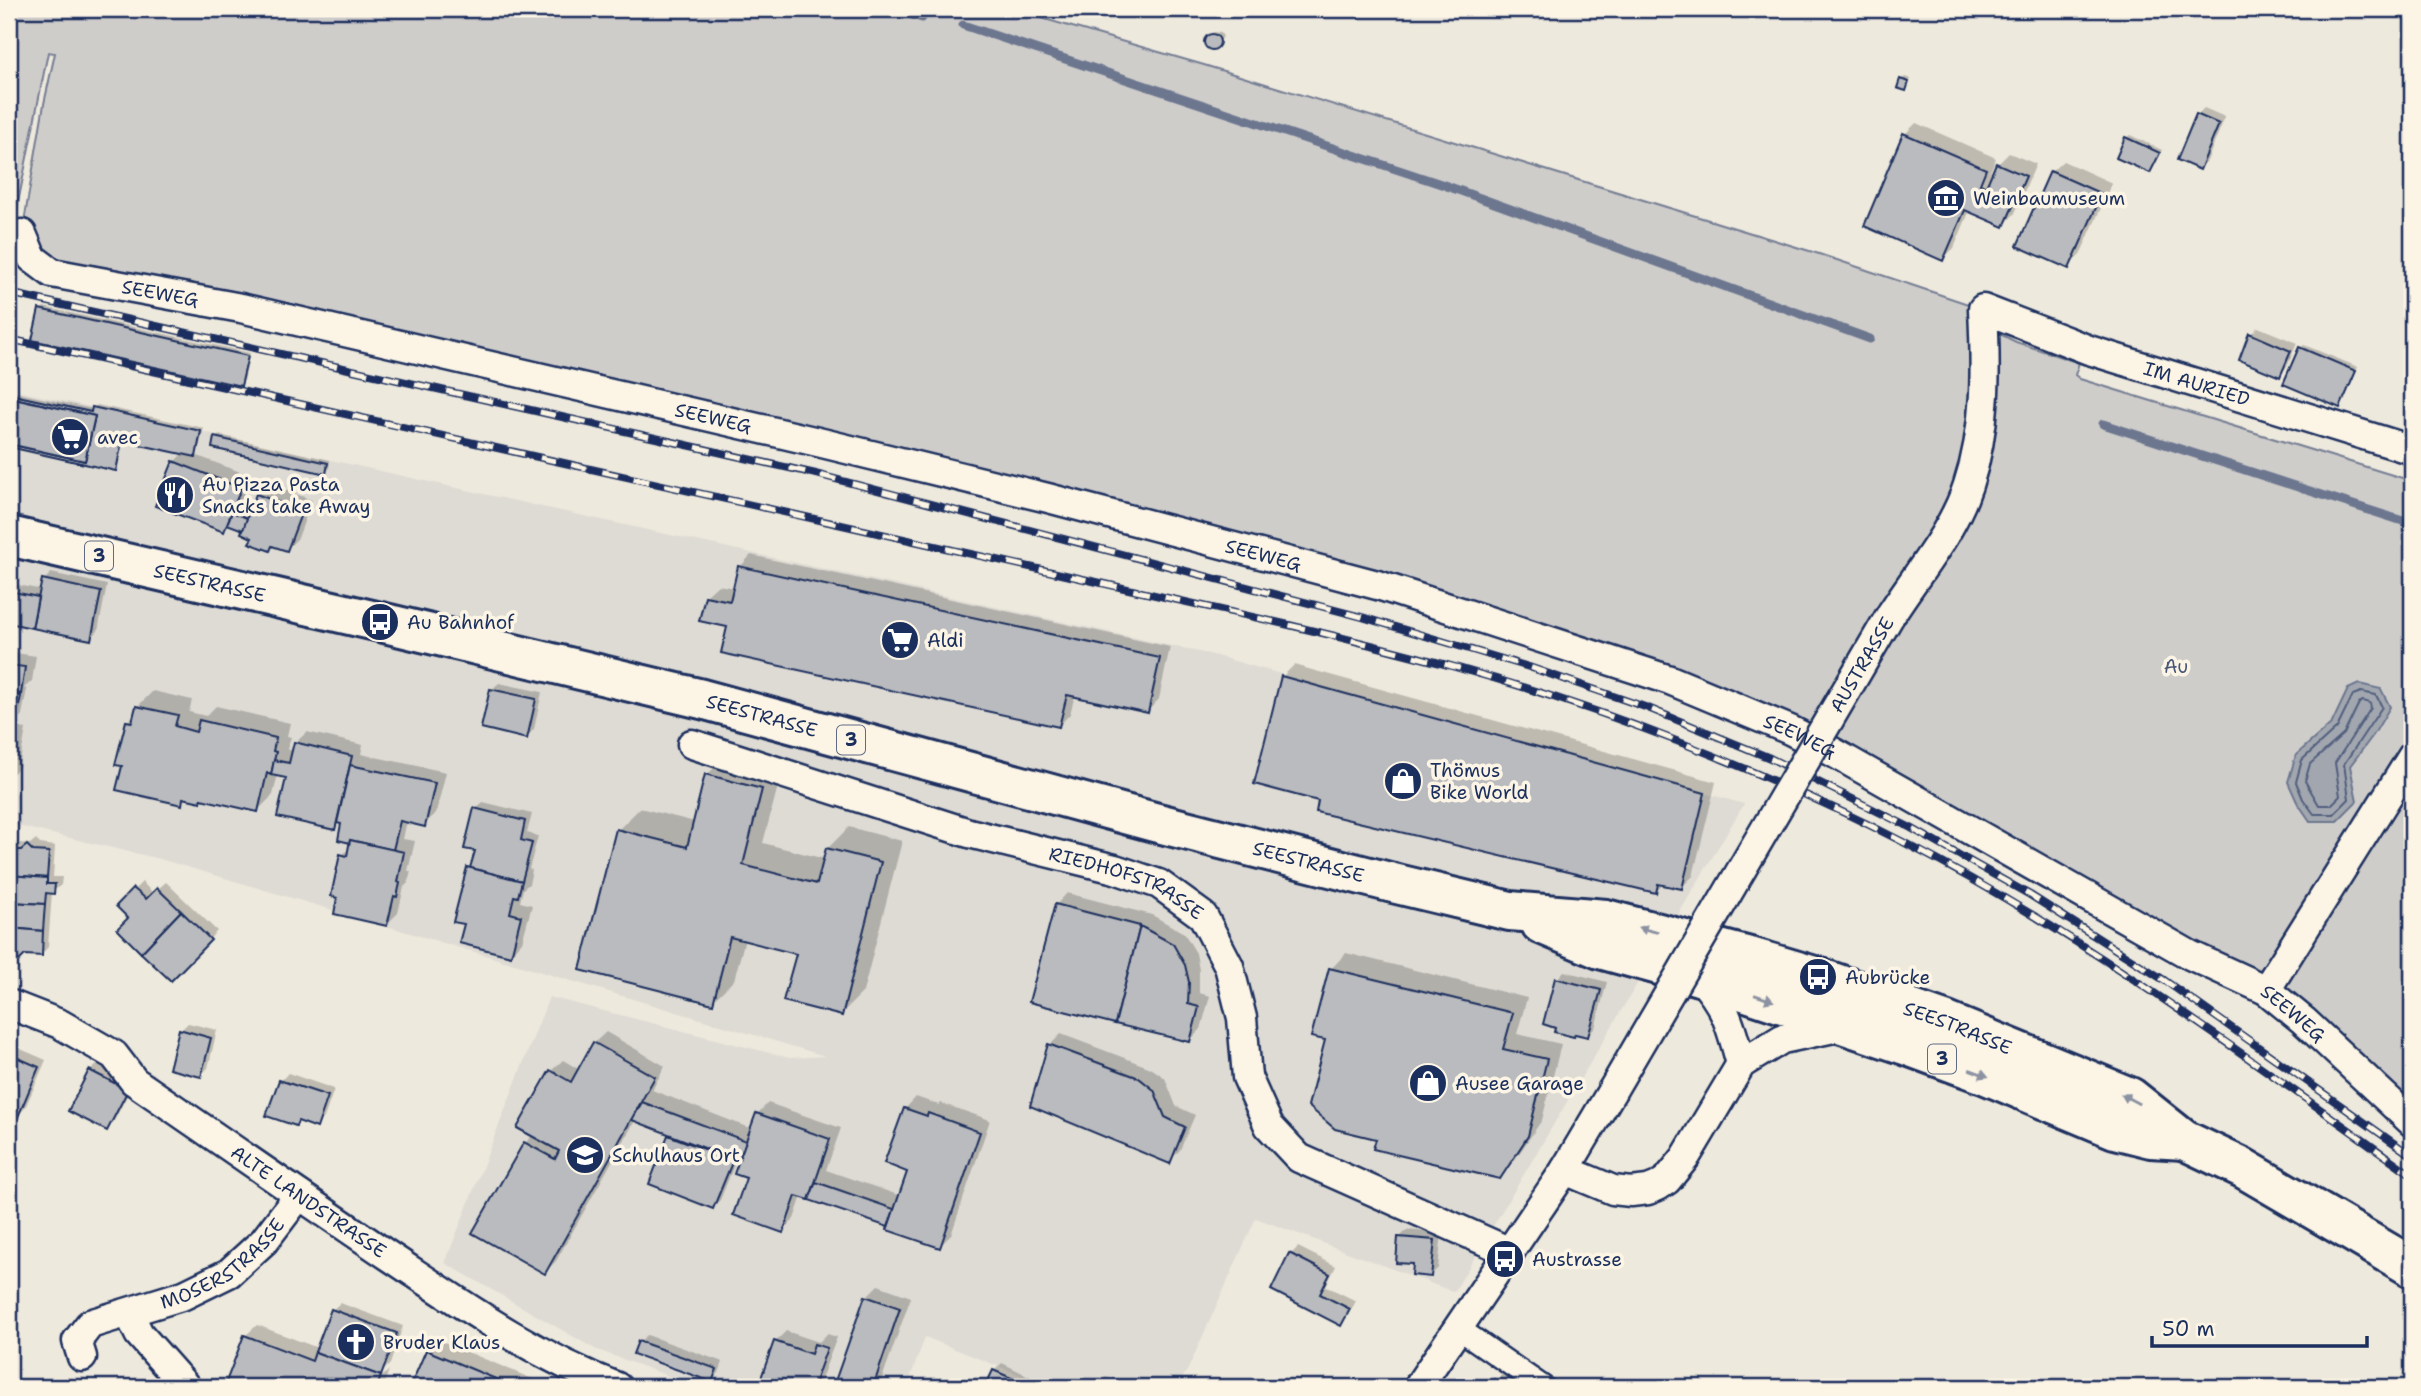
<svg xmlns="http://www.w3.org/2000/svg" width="2421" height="1396" viewBox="0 0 2421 1396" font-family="'Shantell Sans',sans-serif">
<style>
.built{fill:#dedbd4}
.green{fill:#cfcdca;stroke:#757e94;stroke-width:2}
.water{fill:#a2a7af;stroke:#6c778f;stroke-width:2}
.shadow{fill:#0003}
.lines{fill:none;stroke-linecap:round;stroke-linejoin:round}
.shore{stroke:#515f7e;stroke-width:2}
.stream{stroke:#6c778f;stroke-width:9}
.building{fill:#babbbe;stroke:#1b2f5e;stroke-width:2}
.pedestrian-casing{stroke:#1b2f5e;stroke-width:26}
.minor-casing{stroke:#1b2f5e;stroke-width:33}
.primary-casing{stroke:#1b2f5e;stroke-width:44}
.pedestrian{stroke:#fcf5e5;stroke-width:21}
.minor{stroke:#fcf5e5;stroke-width:28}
.primary{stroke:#fcf5e5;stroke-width:38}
.rail-casing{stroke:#1b2f5e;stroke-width:8}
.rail{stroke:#fcf5e5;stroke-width:5;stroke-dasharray:16;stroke-linecap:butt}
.minor-bridge-casing{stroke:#1b2f5e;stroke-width:33;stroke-linecap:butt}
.minor-bridge{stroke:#fcf5e5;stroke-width:28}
.oneway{fill:#8c92a2}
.labels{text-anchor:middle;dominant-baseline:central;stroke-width:7;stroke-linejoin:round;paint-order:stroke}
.shield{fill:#fcf5e5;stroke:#5e6a86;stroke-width:2}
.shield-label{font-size:18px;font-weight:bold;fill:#1b2f5e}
.poi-label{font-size:19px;fill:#1b2f5e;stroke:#fcf5e5;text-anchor:start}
.street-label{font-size:19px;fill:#1b2f5e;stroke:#fcf5e5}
.park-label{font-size:19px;fill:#485679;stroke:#fcf5e5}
</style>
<rect width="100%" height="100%" fill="#eee9dd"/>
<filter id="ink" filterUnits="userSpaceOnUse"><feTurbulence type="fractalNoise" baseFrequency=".0143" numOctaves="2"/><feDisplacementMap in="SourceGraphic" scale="14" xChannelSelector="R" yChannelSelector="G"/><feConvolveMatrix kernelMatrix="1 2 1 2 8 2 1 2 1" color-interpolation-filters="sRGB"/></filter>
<g filter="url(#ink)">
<polygon class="built" points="9,389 1213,655 1744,804 1454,1292 1256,1218 1188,1369 1177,1387 1050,1387 925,1337 907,1387 698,1387 595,1349 445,1263 549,997 790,1058 825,1056 160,859 9,824"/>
<polygon class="green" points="9,9 1010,9 1204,65 1816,253 1983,309 1984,326 2016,342 2079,363 2075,375 2080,379 2412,481 2412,1122 2304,1021 1831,751 1381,586 52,273 22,234 44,104 55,53 48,52 14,223 9,223"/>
<polygon class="water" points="2359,684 2381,689 2390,707 2374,734 2350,766 2357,801 2337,821 2310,821 2297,802 2288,782 2296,755 2332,723 2348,689"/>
<g class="shadow">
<polygon points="1213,32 1221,33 1223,37 1214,48 1208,47 1206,43 1206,39"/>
<polygon points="1905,77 1911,79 1906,89 1901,80"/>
<polygon points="2204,108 2225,117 2207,161 2200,168 2197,115"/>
<polygon points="1916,123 1996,158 1990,172 1994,174 1998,164 2009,153 2036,164 2015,213 2004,225 1970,210 1954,248 1943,259 1905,134"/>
<polygon points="2130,135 2162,150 2150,171 2126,138"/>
<polygon points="2063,161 2112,183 2080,255 2069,266 2051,172"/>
<polygon points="44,307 250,353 244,381 241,384 40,310"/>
<polygon points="2258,327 2297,343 2287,367 2279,375 2251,334"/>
<polygon points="2304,345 2358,367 2340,406 2300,348"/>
<polygon points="9,391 93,409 97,405 204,428 198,452 195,455 251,476 240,506 252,511 258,495 269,484 312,500 298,538 287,549 274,545 269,549 245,529 230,524 223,530 174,462 184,452 124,439 118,466 115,469 9,446"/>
<polygon points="219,435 330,460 329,469 325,472 216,438"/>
<polygon points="751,555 1170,647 1159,699 1148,711 1075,695 1070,714 1059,726 729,625 706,596 718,585 735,588 740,567"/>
<polygon points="51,573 107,585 98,631 91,638 9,621 9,583 42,590 44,580"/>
<polygon points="9,652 36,656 32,681 24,688 27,689 22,715 15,723 9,722"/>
<polygon points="1294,665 1716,782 1693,876 1682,887 1664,883 1656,892 1321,799 1282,677"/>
<polygon points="499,683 542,692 534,729 527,737 491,690"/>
<polygon points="153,691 192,700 189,712 206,716 216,706 290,723 287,736 291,737 287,749 293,751 295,743 307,732 363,745 361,754 446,772 436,813 424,825 407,821 403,839 415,841 408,871 411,871 408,883 404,887 398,913 387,924 342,855 351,847 352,841 344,818 334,828 288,777 278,774 273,795 258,810 203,797 200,800 187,797 181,803 124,765 127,722 136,713 137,707"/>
<polygon points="9,726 26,729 19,767 9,778"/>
<polygon points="729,753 783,767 763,843 825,859 827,849 849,827 902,841 863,992 841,1014 798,952 745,939 734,980 712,1002 618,830 640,808 695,822 707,775"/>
<polygon points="483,802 532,814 527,833 538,836 529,869 532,870 529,884 523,889 520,902 532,905 522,942 511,954 466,923 469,868 473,863 477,850 476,809"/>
<polygon points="36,839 40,844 55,846 53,877 62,877 61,885 52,892 48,947 41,955 9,952 9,842 30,844"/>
<polygon points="142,882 153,893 166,882 217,931 171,979 130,918 118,906"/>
<polygon points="1067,893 1152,915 1184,933 1196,953 1199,970 1199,993 1210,996 1201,1029 1190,1040 1056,905"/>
<polygon points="1346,953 1527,998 1517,1034 1561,1044 1542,1120 1514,1161 1499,1177 1378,1138 1327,1039 1331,969"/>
<polygon points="1564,971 1607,982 1595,1028 1588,1035 1577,1032 1574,1035 1557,979"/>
<polygon points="188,1023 217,1030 208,1068 200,1076 181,1030"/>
<polygon points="606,1032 665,1066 652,1090 752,1129 757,1114 768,1103 841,1128 826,1170 901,1196 910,1170 905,1109 916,1097 939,1105 941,1103 990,1120 951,1235 940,1246 890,1226 802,1196 794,1219 783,1231 741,1160 737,1158 720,1200 713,1207 670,1136 672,1133 636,1119 556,1261 545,1272 525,1143 533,1135 551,1071 563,1060 580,1070 594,1043"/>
<polygon points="1061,1034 1151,1068 1165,1078 1176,1106 1195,1115 1180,1150 1169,1162 1050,1045"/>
<polygon points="9,1044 46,1060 25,1108 18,1115 9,1111"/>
<polygon points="98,1064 134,1082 114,1121 107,1129 90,1071"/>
<polygon points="288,1073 334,1089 324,1118 316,1125 300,1120 296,1124 269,1115 281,1081"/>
<polygon points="1407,1230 1442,1233 1438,1268 1431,1275 1400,1237"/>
<polygon points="1298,1247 1336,1266 1326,1286 1356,1301 1348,1316 1341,1324 1291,1254"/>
<polygon points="878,1285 911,1297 879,1387 835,1387 866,1297"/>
<polygon points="340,1303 403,1326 390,1364 373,1381 376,1383 389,1370 383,1387 244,1387 228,1381 245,1336 257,1325 318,1348 332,1310"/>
<polygon points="786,1331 819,1342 827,1334 837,1337 818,1387 782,1387 762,1380 775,1342"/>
<polygon points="647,1335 723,1362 719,1373 712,1380 639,1342"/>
<polygon points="439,1340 535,1380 533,1387 413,1387 427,1351"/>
<polygon points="1517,1358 1560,1387 1490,1387"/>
<polygon points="1002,1363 1031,1377 1026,1387 987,1387 994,1371"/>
</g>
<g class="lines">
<g class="shore">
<polygon points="2361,692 2376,695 2382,707 2344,764 2349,799 2334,814 2314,814 2303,799 2296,782 2302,760 2337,728 2353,695"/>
<polygon points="2363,701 2370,703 2371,708 2335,763 2340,796 2331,805 2319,805 2305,781 2310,764 2344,734 2359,703"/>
</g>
<g class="stream">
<polyline points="891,9 922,18"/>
<polyline points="963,25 1447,186 1870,339"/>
<polyline points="2103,424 2412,524"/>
</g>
</g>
<g class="building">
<circle cx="1212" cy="42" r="8"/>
<polygon points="1900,79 1909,82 1906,91 1897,88"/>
<polygon points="2196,114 2219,124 2200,170 2177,160"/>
<polygon points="1903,133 1986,169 1980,184 1986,187 1996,163 2026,176 2004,227 1965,210 1943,261 1864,226"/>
<polygon points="2125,137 2160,153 2150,173 2116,158"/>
<polygon points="2050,171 2102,194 2069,269 2017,246"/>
<polygon points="39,309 248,356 241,386 32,340"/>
<polygon points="2249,333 2291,351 2280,377 2239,360"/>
<polygon points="2299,347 2356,371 2340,408 2283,384"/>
<polygon points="9,394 91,412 92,407 201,431 196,457 122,441 116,471 9,447 9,444 85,461 95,416 9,397"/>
<polygon points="9,397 95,416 85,461 9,444"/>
<polygon points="214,437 328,463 326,474 212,448"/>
<polygon points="173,461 241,488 224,532 155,506"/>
<polygon points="256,494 302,511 287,551 272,546 270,551 249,543 252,538 241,533"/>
<polygon points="232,512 247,518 243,530 227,524"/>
<polygon points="738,566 1160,658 1148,713 1067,695 1059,727 721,653 727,627 699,621 705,596 730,601"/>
<polygon points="42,579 101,592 91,640 32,628"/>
<polygon points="9,591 38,597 32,628 9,623"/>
<polygon points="9,665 25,667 21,694 9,692"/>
<polygon points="1281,676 1705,793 1682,889 1658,884 1656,893 1316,812 1318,801 1254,784"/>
<polygon points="490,689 536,699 527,739 481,728"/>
<polygon points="9,694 21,696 15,724 9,723"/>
<polygon points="136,706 178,715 175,726 196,732 199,720 276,738 273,751 276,752 271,775 267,773 258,812 201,799 201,802 183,798 182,805 116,790 122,766 115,765 126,721 132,722"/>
<polygon points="9,739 15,740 9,780"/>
<polygon points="294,742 352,756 335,830 277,817 286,778 271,775 274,760 289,763"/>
<polygon points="350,765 435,783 425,827 400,821 393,850 350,840 350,843 338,840 341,824 337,823"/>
<polygon points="705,774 762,789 743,865 817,884 826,848 881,862 842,1016 783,1001 796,954 730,937 713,1004 580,970 616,829 687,847"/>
<polygon points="474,808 525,821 521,840 532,843 522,881 470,868 475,851 464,849"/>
<polygon points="350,840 404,852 398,882 400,883 397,897 394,896 387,926 334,914 337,898 331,896 340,854 347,856"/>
<polygon points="27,845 33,851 49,852 47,878 9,875 9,850 21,850"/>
<polygon points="467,867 522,881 518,897 514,896 510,913 521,916 511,956 459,943 464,924 453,922"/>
<polygon points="9,875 47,878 47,884 55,884 54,894 46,893 45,904 9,902"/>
<polygon points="133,888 146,899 157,888 181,911 141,953 117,929 128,918 116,906"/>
<polygon points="9,902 45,904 43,931 9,928"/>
<polygon points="1055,904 1140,926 1115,1024 1029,1002"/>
<polygon points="181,911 211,940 171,981 141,953"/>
<polygon points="1140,926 1173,944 1185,965 1189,982 1188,1004 1199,1007 1190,1042 1115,1024"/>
<polygon points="9,928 43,931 42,956 25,955 19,961 14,955 9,954"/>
<polygon points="1329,968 1513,1013 1503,1049 1547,1059 1528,1136 1500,1179 1373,1149 1376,1139 1335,1129 1308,1106 1325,1040 1311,1037"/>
<polygon points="1555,978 1601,990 1588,1037 1575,1034 1574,1037 1554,1032 1555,1028 1543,1024"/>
<polygon points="179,1029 211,1038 201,1077 169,1069"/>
<polygon points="593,1042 655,1077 545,1274 472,1233 524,1142 555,1159 559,1151 517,1128 550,1070 571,1082"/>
<polygon points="1048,1044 1139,1078 1154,1090 1165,1117 1185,1127 1170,1164 1030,1106"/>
<polygon points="9,1054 39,1067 18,1117 9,1113"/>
<polygon points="89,1070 128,1090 107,1131 68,1111"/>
<polygon points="279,1080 328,1096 317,1128 298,1121 296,1126 266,1116"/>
<polygon points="642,1102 746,1141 741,1157 738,1161 632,1120"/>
<polygon points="904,1108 927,1116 928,1113 980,1132 940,1248 887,1230 907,1172 884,1163"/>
<polygon points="756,1113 830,1139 809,1200 796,1196 783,1233 733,1215 746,1178 734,1174"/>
<polygon points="668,1135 733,1160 713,1209 649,1184"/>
<polygon points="816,1182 894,1209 888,1227 809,1200"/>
<polygon points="1398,1237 1435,1240 1431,1277 1412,1275 1413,1264 1396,1263"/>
<polygon points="1289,1253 1330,1274 1320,1294 1350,1309 1341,1326 1271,1290"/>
<polygon points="865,1296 900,1308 873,1387 833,1387"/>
<polygon points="331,1309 397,1333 381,1376 315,1352"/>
<polygon points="244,1335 312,1361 315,1352 381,1376 377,1387 239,1387 226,1382"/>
<polygon points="638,1341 717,1369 712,1382 633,1354"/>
<polygon points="774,1341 811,1354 814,1344 827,1348 813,1387 777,1387 760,1381"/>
<polygon points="426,1350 515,1387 410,1387"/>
<polygon points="993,1370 1025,1384 1023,1387 985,1387"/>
<polygon points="1494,1379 1507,1387 1488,1387"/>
</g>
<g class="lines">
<defs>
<polyline id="pedestrian" points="1458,1328 1543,1387"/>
<g id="minor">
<path id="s1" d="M 22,234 L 32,258 L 52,273 L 241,308 L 818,442 L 1048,498 L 1381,586 L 1670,680 L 1790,730 L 1831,751 L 2190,955 L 2266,990 L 2304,1021 L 2412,1122"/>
<path id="s2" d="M 1891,614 C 1917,573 1953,532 1968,485 C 1987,428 1986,368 1983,309 L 2089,350 L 2412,450"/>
<path id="s3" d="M 692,744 L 969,833 L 1115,869 L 1159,884 L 1203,916 L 1229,966 L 1242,1018 L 1247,1077 L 1269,1126 L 1299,1158 L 1510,1252"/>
<path d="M 1699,976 C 1727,1008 1730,1024 1741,1064"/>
<polyline points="2266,990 2412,757"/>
<path id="s4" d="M 9,1004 L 60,1024 L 114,1055 L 134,1081 C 220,1140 306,1200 392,1258 C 466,1307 534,1355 617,1387"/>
<polyline points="1565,1170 1613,1190 1631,1192 1648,1190 1658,1186 1667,1180 1685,1158 1741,1064 1782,1039 1843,1026"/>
<polyline points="129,1313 139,1334 186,1387"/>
<path id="s5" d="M 82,1357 L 77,1341 L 90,1324 L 184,1295 L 229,1273 L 264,1241 L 299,1195"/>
<polyline points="1418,1387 1565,1170 1612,1091"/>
</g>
<g id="primary">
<path id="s6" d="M 9,536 L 389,624 L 702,699 L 1154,822 L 1393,883 L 1510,911 L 1606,919 L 1750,957 L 1818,977 L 1947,1022 L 2130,1097 L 2184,1140 L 2243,1168 L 2412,1267"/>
<polyline points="1541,924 1600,949 1699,976 1905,1045 1984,1074 2115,1129 2151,1138 2184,1140"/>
</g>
</defs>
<use href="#pedestrian" class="pedestrian-casing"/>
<use href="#minor" class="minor-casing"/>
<use href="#primary" class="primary-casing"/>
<use href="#pedestrian" class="pedestrian"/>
<use href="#minor" class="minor"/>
<use href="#primary" class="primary"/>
<defs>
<g id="rail">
<polyline points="9,293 816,474 1362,617 1529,667 1648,708 1770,758 1911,828 2030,895 2164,980 2412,1156"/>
<path d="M 9,339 L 1289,625 C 1344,638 1400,652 1455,667 C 1605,709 1765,771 1903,842 C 2084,935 2248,1058 2412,1175"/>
</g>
</defs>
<use href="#rail" class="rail-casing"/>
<use href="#rail" class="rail"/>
<defs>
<g id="minor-bridge">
<path id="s7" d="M 1612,1091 L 1891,614"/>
</g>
</defs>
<use href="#minor-bridge" class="minor-bridge-casing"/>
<use href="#minor-bridge" class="minor-bridge"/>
</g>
<defs><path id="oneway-solid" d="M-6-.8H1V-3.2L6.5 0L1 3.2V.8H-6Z" transform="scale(1.75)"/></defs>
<g class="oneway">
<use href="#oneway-solid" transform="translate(1648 930) rotate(-165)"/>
<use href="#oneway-solid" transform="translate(1764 998) rotate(19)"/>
<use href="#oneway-solid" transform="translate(1979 1073) rotate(21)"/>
<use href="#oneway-solid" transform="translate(2130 1099) rotate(-151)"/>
</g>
</g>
<defs>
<symbol id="museum-disc" viewBox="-11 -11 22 22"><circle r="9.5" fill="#1b2f5e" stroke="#fcf5e5"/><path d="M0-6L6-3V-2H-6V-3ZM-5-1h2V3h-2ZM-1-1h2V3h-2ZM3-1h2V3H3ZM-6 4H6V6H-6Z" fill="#fff"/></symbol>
<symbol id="supermarket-disc" viewBox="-11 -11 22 22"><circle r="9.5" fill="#1b2f5e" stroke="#fcf5e5"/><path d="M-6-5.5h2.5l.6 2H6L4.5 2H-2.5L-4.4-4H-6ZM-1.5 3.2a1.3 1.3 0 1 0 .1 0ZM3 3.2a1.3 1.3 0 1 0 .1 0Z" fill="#fff"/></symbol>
<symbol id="restaurant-disc" viewBox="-11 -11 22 22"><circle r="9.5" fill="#1b2f5e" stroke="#fcf5e5"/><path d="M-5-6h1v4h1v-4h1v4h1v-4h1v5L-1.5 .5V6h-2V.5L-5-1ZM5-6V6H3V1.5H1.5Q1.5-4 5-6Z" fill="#fff"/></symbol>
<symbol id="bus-disc" viewBox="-11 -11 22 22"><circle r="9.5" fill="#1b2f5e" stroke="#fcf5e5"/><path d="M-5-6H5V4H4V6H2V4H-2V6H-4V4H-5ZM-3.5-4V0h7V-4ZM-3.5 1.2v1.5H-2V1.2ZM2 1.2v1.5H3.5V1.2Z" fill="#fff"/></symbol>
<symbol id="shop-disc" viewBox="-11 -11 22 22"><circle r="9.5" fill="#1b2f5e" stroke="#fcf5e5"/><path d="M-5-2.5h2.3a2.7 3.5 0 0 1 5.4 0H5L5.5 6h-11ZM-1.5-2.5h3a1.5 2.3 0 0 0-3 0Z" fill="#fff"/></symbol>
<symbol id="school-disc" viewBox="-11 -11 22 22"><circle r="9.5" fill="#1b2f5e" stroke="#fcf5e5"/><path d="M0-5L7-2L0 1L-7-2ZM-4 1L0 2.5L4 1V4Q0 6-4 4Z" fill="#fff"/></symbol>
<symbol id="church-disc" viewBox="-11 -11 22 22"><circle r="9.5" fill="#1b2f5e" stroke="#fcf5e5"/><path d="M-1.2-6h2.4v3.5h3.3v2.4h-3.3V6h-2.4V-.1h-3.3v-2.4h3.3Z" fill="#fff"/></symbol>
</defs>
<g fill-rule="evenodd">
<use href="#museum-disc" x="1924" y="176" width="44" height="44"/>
<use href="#supermarket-disc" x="48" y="415" width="44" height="44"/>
<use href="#restaurant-disc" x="153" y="473" width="44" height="44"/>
<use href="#bus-disc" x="358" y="600" width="44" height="44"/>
<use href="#supermarket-disc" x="878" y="618" width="44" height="44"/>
<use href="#shop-disc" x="1381" y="759" width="44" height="44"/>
<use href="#bus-disc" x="1796" y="955" width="44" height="44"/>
<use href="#shop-disc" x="1406" y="1061" width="44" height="44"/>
<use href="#school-disc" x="563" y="1133" width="44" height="44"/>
<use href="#bus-disc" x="1483" y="1237" width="44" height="44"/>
<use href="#church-disc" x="334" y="1320" width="44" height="44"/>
</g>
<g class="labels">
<g class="shield">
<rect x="85" y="541.5" width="28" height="29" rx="5"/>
<rect x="837" y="725.5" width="28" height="29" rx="5"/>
<rect x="1928" y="1044.5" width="28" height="29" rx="5"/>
</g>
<g class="shield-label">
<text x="99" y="556">3</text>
<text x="851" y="740">3</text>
<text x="1942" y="1059">3</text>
</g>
<g class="poi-label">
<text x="1973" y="198">Weinbaumuseum</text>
<text x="97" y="437">avec</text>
<text x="202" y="484">Au Pizza Pasta<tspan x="202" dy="22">Snacks take Away</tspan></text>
<text x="407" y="622">Au Bahnhof</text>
<text x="927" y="640">Aldi</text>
<text x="1430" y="770">Thömus<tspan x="1430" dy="22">Bike World</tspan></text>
<text x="1845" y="977">Aubrücke</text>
<text x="1455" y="1083">Ausee Garage</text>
<text x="612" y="1155">Schulhaus Ort</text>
<text x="1532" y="1259">Austrasse</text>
<text x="383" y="1342">Bruder Klaus</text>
</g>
<g class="street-label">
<text stroke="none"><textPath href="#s1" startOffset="161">SEEWEG</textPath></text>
<text stroke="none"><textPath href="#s2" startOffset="555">IM AURIED</textPath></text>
<text stroke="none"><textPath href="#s1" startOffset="728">SEEWEG</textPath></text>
<text stroke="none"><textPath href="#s1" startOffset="1295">SEEWEG</textPath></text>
<text stroke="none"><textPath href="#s6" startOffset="206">SEESTRASSE</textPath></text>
<text stroke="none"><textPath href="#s7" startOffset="494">AUSTRASSE</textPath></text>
<text stroke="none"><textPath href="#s6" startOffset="774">SEESTRASSE</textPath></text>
<text stroke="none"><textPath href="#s1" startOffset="1862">SEEWEG</textPath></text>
<text stroke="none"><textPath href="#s6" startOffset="1340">SEESTRASSE</textPath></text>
<text stroke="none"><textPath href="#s3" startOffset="457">RIEDHOFSTRASSE</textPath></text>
<text stroke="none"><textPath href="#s1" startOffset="2429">SEEWEG</textPath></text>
<text stroke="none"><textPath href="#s6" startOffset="2012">SEESTRASSE</textPath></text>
<text stroke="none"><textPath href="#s4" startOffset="362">ALTE LANDSTRASSE</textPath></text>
<text stroke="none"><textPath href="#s5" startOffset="186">MOSERSTRASSE</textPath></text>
</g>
<g class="park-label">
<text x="2176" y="666">Au</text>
</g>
</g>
<rect width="2421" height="1396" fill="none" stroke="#fcf5e5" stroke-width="35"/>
<rect x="18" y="18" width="2386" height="1361" fill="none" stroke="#1b2f5e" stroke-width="2.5" filter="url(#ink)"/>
<path d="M2152 1336v10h215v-10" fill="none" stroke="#1b2f5e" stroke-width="3.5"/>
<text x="2162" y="1336" font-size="21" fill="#1b2f5e" stroke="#fcf5e5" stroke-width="5" paint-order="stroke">50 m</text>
</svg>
